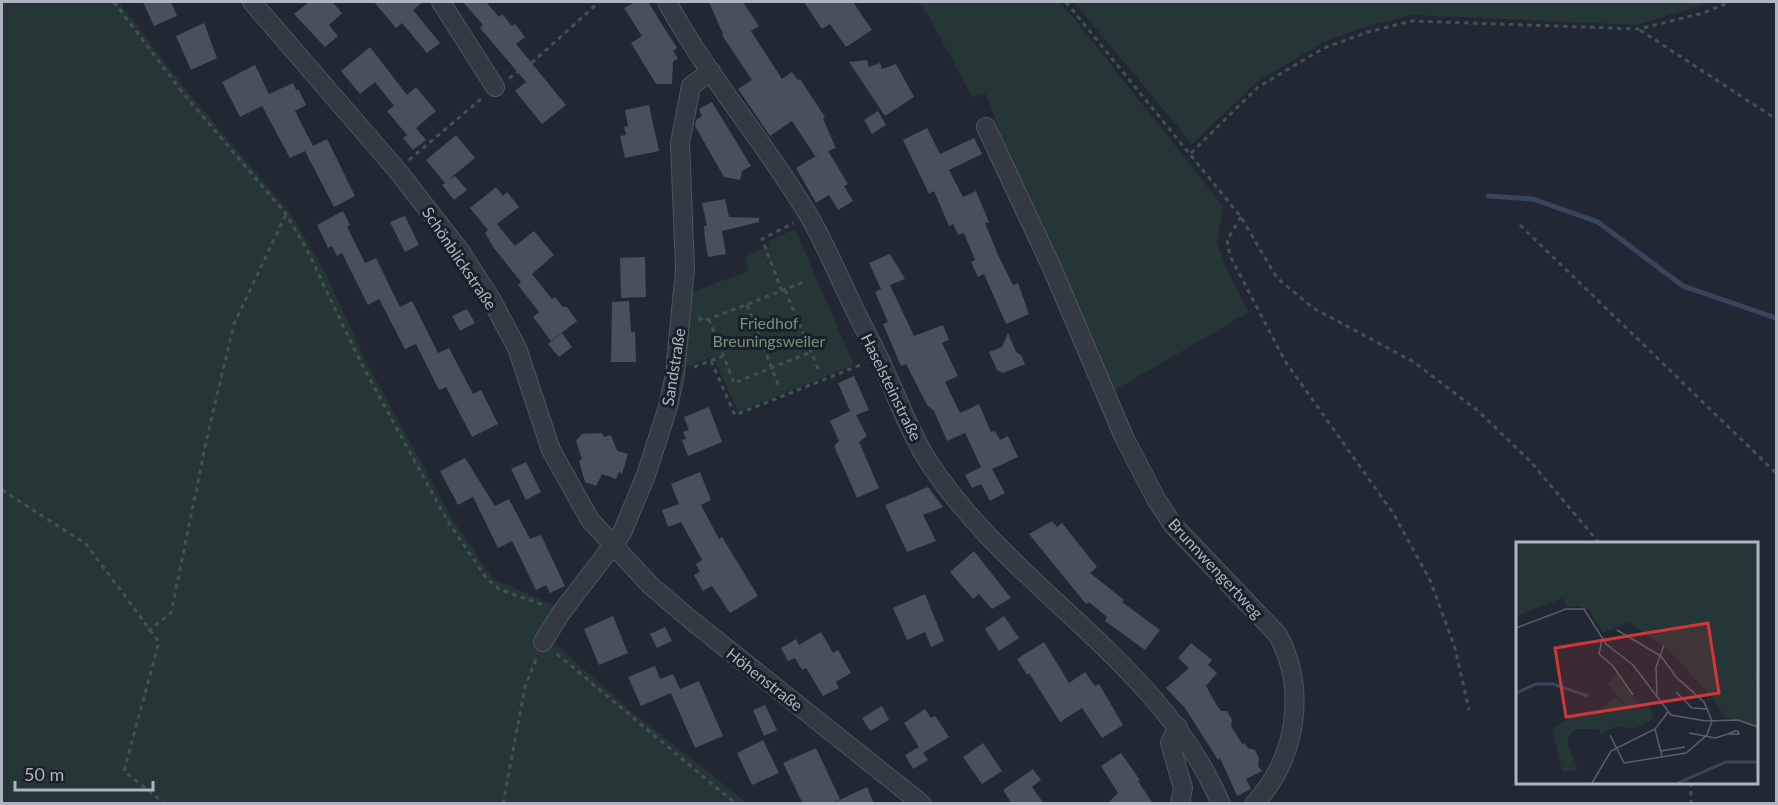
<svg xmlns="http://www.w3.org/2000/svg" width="1778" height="805" viewBox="0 0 1778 805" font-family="Lato,sans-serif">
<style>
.green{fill:#263637}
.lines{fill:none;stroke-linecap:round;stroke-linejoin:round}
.stream{stroke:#38465c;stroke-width:5}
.building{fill:#47505d}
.minor-casing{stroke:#4e555f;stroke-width:20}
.path{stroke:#425254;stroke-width:3;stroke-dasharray:4.5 4.5;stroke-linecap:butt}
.minor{stroke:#343a44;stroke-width:18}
.labels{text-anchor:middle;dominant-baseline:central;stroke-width:6;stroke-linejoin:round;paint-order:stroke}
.street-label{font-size:16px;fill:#aeb5c1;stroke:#1a2029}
.park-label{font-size:16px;fill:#709579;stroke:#1a2029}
.inset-river{fill:none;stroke:#38465c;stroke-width:3}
.inset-road{fill:none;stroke:#59606c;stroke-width:1.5}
.view{fill:#d23637;fill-opacity:0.15;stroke:#d23637;stroke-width:3}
.inset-edge{fill:none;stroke:#aeb5c1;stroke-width:3}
</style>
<rect width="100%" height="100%" fill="#212834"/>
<g class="green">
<polygon points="2,2 119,2 184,87 291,214 327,276 366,362 453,520 493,579 554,605 568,614 553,642 631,711 747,803 2,804"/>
<polygon points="918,2 1058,2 1069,12 1223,206 1217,242 1226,268 1249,312 1110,393 1013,167 986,94 972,97 929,16"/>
<polygon points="1074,2 1712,2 1637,25 1411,15 1364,27 1322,43 1258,81 1192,144"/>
<polygon points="795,229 854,365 738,412 713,357 686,367 692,292 749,271 745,257 769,246 768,241"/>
</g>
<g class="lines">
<polyline class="stream" points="1488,196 1533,199 1598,222 1683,286 1776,318"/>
</g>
<g class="building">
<polygon points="143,2 171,2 177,16 154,26"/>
<polygon points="309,2 332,2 342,13 329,25 338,36 325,47 294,14"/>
<polygon points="374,2 423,2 413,10 440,43 427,53 402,23 396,28"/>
<polygon points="463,2 486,2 499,17 502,14 512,26 515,24 525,37 516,44 566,105 542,124 515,91 526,82 480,28 483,25"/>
<polygon points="635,2 648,2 677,48 673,51 678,58 673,62 672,84 656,84 631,43 642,36 624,8"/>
<polygon points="709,2 743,2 759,26 751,31 782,79 792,72 798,80 800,79 825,117 823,119 836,148 828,151 848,184 844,186 853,201 838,210 829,195 816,203 796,168 821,153 815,156 792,121 770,136 738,89 752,80 722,35 723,34"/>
<polygon points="804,2 853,2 872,30 846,47 830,24 822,29"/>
<polygon points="204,23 217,58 191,70 176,36"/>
<polygon points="370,47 407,95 416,87 436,111 416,128 426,140 413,150 403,138 407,135 387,111 394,106 375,82 360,94 341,71"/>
<polygon points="867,60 869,67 880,63 882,69 896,64 914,97 885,116 849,62"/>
<polygon points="255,65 269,94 293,83 296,90 299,90 306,105 295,111 313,146 327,139 355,196 334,207 305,151 290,158 262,106 240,117 222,82"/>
<polygon points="712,102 751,166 742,171 740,180 724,177 695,126 696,120 702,116 699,109"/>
<polygon points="649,105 659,151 625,158 620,136 626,135 624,127 628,126 625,110"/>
<polygon points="878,111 886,125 872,134 864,120"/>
<polygon points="927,128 940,154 974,138 982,154 949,170 963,197 976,191 989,222 985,223 998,255 1013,285 1018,283 1029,314 1006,324 984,274 978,277 971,262 975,260 964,233 958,235 953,224 949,226 934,191 929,194 903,140"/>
<polygon points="456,135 475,158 448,180 455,176 467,190 454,200 442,185 445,183 426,160"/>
<polygon points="496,187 503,196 507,192 519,207 497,224 515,246 534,231 554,255 532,274 552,299 555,297 563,307 567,307 577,321 551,341 533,317 539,312 518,285 521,282 494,248 485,233 488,230 470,208"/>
<polygon points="725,199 729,217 759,218 759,222 722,231 726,254 708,257 705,239 704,226 707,226 702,203"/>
<polygon points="343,211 350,225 347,227 365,263 376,258 400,307 412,301 438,353 449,348 473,394 481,390 498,424 472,437 446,387 439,390 416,344 405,349 379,299 368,305 342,253 337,256 332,246 328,248 317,225"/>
<polygon points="405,216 419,245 405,252 390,222"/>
<polygon points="890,254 905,279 890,285 914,336 943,325 949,340 942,343 958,376 945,382 960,413 979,404 991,432 995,431 1000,440 1008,436 1018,457 992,469 1005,493 990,501 981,484 972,488 965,475 981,467 965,433 947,441 934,411 927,405 906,364 901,366 883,324 888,322 875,292 885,287 881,289 869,263"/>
<polygon points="645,257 646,297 621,298 620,258"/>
<polygon points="629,301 631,332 635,332 636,362 611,362 612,302"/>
<polygon points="467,309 475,323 460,331 452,316"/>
<polygon points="562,333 572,347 559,357 548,344"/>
<polygon points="1008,333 1016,352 1021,355 1025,364 1003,373 997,370 989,352 1002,347"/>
<polygon points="854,376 869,410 856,415 867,436 859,442 879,488 857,498 834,446 839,441 830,421 850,411 838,383"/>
<polygon points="709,407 722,442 688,456 682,440 686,439 683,432 689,430 684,417"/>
<polygon points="602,433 604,437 611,435 617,451 628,454 622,474 619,472 616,479 602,474 596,486 585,482 579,461 582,459 576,441 582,434"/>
<polygon points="465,458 495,506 509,499 530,539 541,535 565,586 550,593 546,585 536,590 512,541 498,548 473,497 458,505 440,471"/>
<polygon points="526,462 541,492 526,500 511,469"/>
<polygon points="700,472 711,500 701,505 719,539 722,537 758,596 730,613 712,586 703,591 694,575 700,572 696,564 702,560 681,522 668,527 662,510 679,504 671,484"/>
<polygon points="928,487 943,507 923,515 936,541 907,552 885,505"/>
<polygon points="1052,521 1057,527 1062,523 1097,567 1090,573 1124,600 1122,602 1160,630 1145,650 1105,621 1107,617 1089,602 1086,604 1029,534"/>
<polygon points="974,551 1011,598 992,609 979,594 973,599 950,572"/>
<polygon points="925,594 944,641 931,647 925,632 907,640 893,608"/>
<polygon points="613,616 628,653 599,665 584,629"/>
<polygon points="1004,616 1019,638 999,651 985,629"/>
<polygon points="665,627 672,641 657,648 650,634"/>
<polygon points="821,632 833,653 838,650 851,673 836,682 839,688 823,696 806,668 802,670 795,658 788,661 781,648 796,639 799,645"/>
<polygon points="1044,642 1069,683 1085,672 1095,686 1099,684 1123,725 1102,738 1082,708 1060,722 1029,673 1027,675 1017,659"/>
<polygon points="1191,643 1212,660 1208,665 1217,673 1206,686 1216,704 1221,711 1227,711 1232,720 1231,726 1242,744 1244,743 1248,748 1255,750 1259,758 1258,766 1262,771 1246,779 1251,789 1237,796 1220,758 1218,760 1185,708 1166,688 1189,668 1178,658"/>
<polygon points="655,666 660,679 673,674 680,689 699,681 723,736 695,748 671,693 641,706 628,677"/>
<polygon points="765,705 777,730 764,736 753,710"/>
<polygon points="882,706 889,720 870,731 862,718"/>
<polygon points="925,709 931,718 935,716 949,737 923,753 928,760 913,769 905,755 919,747 904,723"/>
<polygon points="763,740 779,773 752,785 737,753"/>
<polygon points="983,743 1002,771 982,784 963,757"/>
<polygon points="816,748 840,799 830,804 803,804 783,763"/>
<polygon points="1121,753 1140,780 1138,781 1153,804 1107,804 1118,793 1101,766"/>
<polygon points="1033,769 1041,780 1032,787 1044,804 1012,804 1003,790"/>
<polygon points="867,787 874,804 831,804"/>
</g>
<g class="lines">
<defs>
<g id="minor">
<polyline points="252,2 397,170 460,251 491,299 517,348 551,450 590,520 650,585 691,620 922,804"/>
<polyline points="441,2 495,87"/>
<path d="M 667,2 C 708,77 765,142 809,216 C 823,240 834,266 846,291 C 858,318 873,344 885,371 C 899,402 911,435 930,464 C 1013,590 1161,662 1221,804"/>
<path d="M 986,127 L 1052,268 L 1124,437 L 1156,499 L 1173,525 L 1278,635 C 1307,690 1297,758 1254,804"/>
<polyline points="543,642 561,613 622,533 646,475 668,407 675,374 685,269 680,143 691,86 711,71"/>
<polyline points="1178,727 1170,743 1183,788 1180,804"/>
</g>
</defs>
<use href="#minor" class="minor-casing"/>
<g class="path">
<polyline points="114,2 182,92 286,214 306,248 361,363 447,520 487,579 499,589 546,606"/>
<polyline points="1066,2 1241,217 1277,278 1313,308 1414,362 1478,411 1531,462 1600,544"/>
<polyline points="1640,30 1776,119"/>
<polyline points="509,78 534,61 599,2"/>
<polyline points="1191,153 1258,87 1324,48 1368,32 1412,21 1639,29 1703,13 1730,2"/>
<polyline points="409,160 482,98"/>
<polyline points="1241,217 1227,240 1230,256 1285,361 1393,513 1430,580 1455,648 1469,710"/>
<polyline points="1520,225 1776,473"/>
<polyline points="785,290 820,373"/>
<polyline points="782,291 762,239 794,223"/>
<polyline points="747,305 780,389"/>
<polyline points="699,317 702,321 709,319 807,281"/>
<polyline points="709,319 734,383 811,352"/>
<polyline points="711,361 735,415 863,364"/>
<polyline points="694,367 723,356"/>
<polyline points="2,490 86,544 159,642 124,771 165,804"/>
<polyline points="148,631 171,613 208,433 234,324 286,214"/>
<polyline points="557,654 736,804"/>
<polyline points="1691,782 1691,804"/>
<polyline points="503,804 525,687 537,657"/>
</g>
<use href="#minor" class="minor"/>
</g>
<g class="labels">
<g class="street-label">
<text transform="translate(460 258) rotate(56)">Schönblickstraße</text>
<text transform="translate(673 367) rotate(-81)">Sandstraße</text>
<text transform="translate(892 387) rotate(64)">Haselsteinstraße</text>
<text transform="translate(1216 568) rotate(47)">Brunnwengertweg</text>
<text transform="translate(765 679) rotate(38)">Höhenstraße</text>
</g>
<g class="park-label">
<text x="769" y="322">Friedhof<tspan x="769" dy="18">Breuningsweiler</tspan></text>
</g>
</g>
<g transform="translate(1516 542)">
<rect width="242" height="242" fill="#212834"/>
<path d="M 0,0 L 241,0 L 241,142 L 232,133 L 241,144 L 241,184 L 209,175 L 196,155 L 153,108 L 113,80 L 87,91 L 73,68 L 62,64 L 50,65 L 47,56 L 0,74 ZM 102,132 L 117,156 L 127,166 L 132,163 L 138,176 L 120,186 L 98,185 L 85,193 L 83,187 L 60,187 L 52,195 L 52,203 L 61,225 L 60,229 L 46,229 L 36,187 L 62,171 L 85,167 L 99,155 L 112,166 L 91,141 Z" fill="#263637"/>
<path class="inset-river" d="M 0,151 L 20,142 L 37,142 L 72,154M 162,241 L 210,220 L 242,220"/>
<path class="inset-road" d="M 0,86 L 50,67 L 68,67 L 90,102 L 117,123 L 155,173 L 190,179 L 222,178 L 242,185M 101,88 L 145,114 L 160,135 L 188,160 L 196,179M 86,97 L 83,112 L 97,124 L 117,153M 160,150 L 176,166 L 192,167M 141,154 L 140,125 L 148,103M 139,187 L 146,215M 222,189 L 223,192 L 212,192 L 219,189 ZM 173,191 L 199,196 L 212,192M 94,193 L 108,221 L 170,211 L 191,193 L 196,179M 145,209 L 169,205M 76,241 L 95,209 L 139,187 L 152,170"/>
<path class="view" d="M 192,81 L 203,151 L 50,175 L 39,106 Z"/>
<rect width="242" height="242" class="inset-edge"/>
</g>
<rect width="1778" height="805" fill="none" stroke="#aeb5c1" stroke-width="6"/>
<path d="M15 781v9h138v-9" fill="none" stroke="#aeb5c1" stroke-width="3"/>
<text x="24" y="781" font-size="18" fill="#aeb5c1" stroke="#1a2029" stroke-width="4.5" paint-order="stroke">50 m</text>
</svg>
